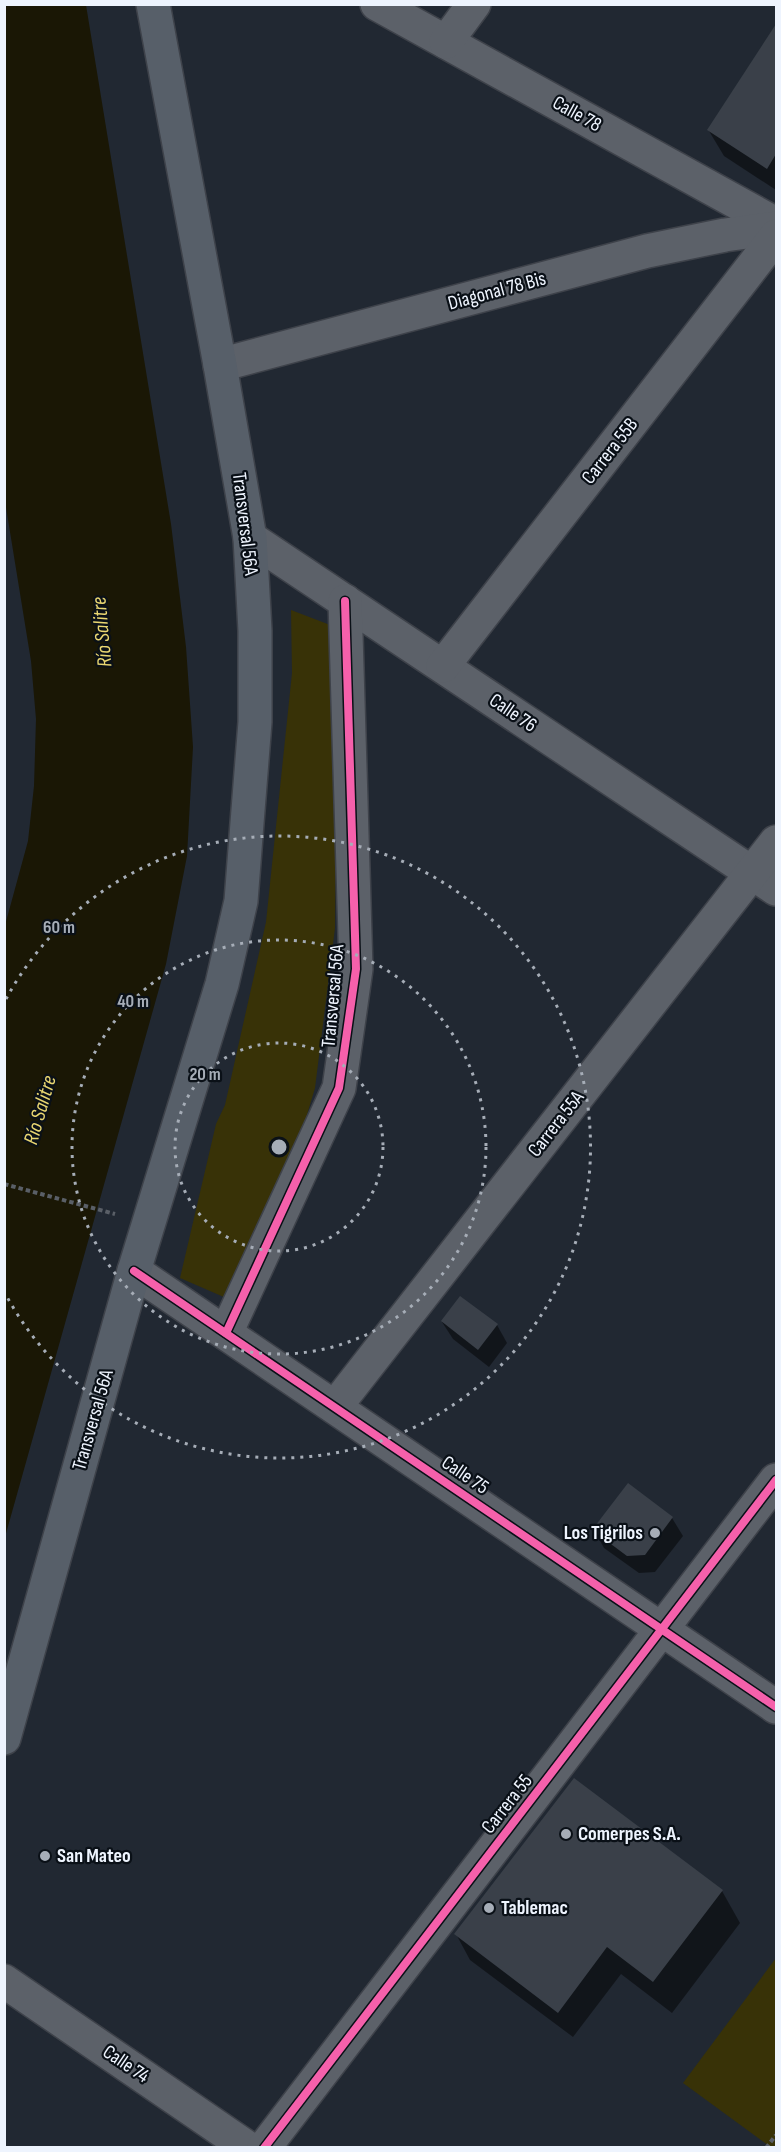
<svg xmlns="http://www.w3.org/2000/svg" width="781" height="2152" viewBox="0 0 781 2152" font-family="'Sofia Sans Condensed',sans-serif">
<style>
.green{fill:#383207}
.water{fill:#1a1705}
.shadow{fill:#0007}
.building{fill:#3a4049}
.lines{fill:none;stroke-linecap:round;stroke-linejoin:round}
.minor-casing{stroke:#3e424a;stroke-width:36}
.major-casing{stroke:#3e424a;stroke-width:36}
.path{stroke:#5a5f67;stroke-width:4;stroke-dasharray:4.5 3;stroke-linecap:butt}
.minor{stroke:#5c6169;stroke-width:33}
.major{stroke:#575f69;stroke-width:33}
.cycleway-casing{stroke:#0a1017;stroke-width:11}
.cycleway{stroke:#f560ab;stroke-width:8}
.ring{fill:none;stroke:#a6adb7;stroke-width:3;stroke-dasharray:3 6}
.poi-dot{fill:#a6adb7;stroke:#0a1017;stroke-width:2}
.labels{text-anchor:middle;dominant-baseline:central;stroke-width:4.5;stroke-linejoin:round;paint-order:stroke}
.street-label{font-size:20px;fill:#eef4fe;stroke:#0a1017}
.poi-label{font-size:20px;font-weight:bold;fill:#eef4fe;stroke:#0a1017;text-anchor:start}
.water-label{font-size:21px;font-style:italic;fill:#e9d671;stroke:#0a1017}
.centre{fill:#a6adb7;stroke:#0a1017;stroke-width:3}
.ring-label{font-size:18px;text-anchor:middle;font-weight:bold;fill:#a6adb7;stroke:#0a1017;stroke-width:4.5;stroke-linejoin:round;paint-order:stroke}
</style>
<rect width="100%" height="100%" fill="#212832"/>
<g class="green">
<polygon points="291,610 338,628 335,928 315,1088 279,1208 233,1301 180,1278 216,1124 225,1105 266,922 292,673"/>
<polygon points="776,1958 776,2147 772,2148 683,2083"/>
</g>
<polygon class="water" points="5,4 86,5 171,524 186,647 193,747 187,856 166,964 5,1537 4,929 28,841 34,786 36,719 31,661 4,495"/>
<g class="shadow">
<polygon points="776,27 776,190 724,156 709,131"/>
<polygon points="442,1322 497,1325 507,1343 489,1367 453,1339"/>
<polygon points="628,1485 672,1518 683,1536 655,1572 639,1573 604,1548 594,1530"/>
<polygon points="722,1891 740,1923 672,2013 621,1974 573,2037 470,1960 456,1934"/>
</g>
<g class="building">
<polygon points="776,24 776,154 767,169 707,130"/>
<polygon points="460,1296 498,1324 478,1350 441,1321"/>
<polygon points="628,1483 673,1517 645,1555 627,1556 592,1530"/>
<polygon points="574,1778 723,1890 653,1982 607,1947 558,2013 454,1934"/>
</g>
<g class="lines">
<defs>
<g id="minor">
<polyline points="377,4 776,224"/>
<polyline points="446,42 474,4"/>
<polyline points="220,365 647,251 725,235 776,228"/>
<polyline points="250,538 776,889"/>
<polyline points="443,666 776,236"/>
<polyline points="134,1271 776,1707"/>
<polyline points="226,1333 339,1088 356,969 345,601"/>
<polyline points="335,1407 776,842"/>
<polyline points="4,1981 248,2148"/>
<polyline points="264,2148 776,1480"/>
</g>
<polyline id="major" points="4,1738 134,1271 222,984 241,901 247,823 255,722 255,631 250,538 220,365 153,4"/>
</defs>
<use href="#minor" class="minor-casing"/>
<use href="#major" class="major-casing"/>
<g class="path">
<polyline points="4,1184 115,1214"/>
<polyline points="766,2148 776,2135"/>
</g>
<use href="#minor" class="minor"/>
<use href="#major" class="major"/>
<defs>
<g id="cycleway">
<polyline points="134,1271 776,1707"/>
<polyline points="226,1333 339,1088 356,969 345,601"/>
<polyline points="264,2148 776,1480"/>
</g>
</defs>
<use href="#cycleway" class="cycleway-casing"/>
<use href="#cycleway" class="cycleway"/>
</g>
<g class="ring">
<circle cx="279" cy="1147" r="104"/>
<circle cx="279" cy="1147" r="207"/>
<path d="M6 999A311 311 0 1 1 6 1295"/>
</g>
<g class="poi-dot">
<circle cx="655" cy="1533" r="6"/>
<circle cx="566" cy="1834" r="6"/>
<circle cx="45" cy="1856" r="6"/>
<circle cx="489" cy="1908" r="6"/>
</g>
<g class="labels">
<g class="street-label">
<text transform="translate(577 114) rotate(29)">Calle 78</text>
<text transform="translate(497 291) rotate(-15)">Diagonal 78 Bis</text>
<text transform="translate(610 451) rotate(-52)">Carrera 55B</text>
<text transform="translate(245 524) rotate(83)">Transversal 56A</text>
<text transform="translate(513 713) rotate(34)">Calle 76</text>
<text transform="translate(333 996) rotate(-85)">Transversal 56A</text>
<text transform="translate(556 1124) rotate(-52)">Carrera 55A</text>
<text transform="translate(93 1420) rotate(-74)">Transversal 56A</text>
<text transform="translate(465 1475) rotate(34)">Calle 75</text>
<text transform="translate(507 1804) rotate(-52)">Carrera 55</text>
<text transform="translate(126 2064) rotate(34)">Calle 74</text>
</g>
<g class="poi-label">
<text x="643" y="1533" text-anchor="end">Los Tigrilos</text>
<text x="578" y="1834">Comerpes S.A.</text>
<text x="57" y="1856">San Mateo</text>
<text x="501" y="1908">Tablemac</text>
</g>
<g class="water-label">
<text transform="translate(102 632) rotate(-95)">Río Salitre</text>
<text transform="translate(40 1110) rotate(-74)">Río Salitre</text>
</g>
</g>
<circle cx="279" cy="1147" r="9" class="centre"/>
<g class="ring-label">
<text x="59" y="933">60 m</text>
<text x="133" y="1007">40 m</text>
<text x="205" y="1080">20 m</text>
</g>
<rect width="781" height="2152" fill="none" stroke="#eef4fe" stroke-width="12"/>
</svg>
